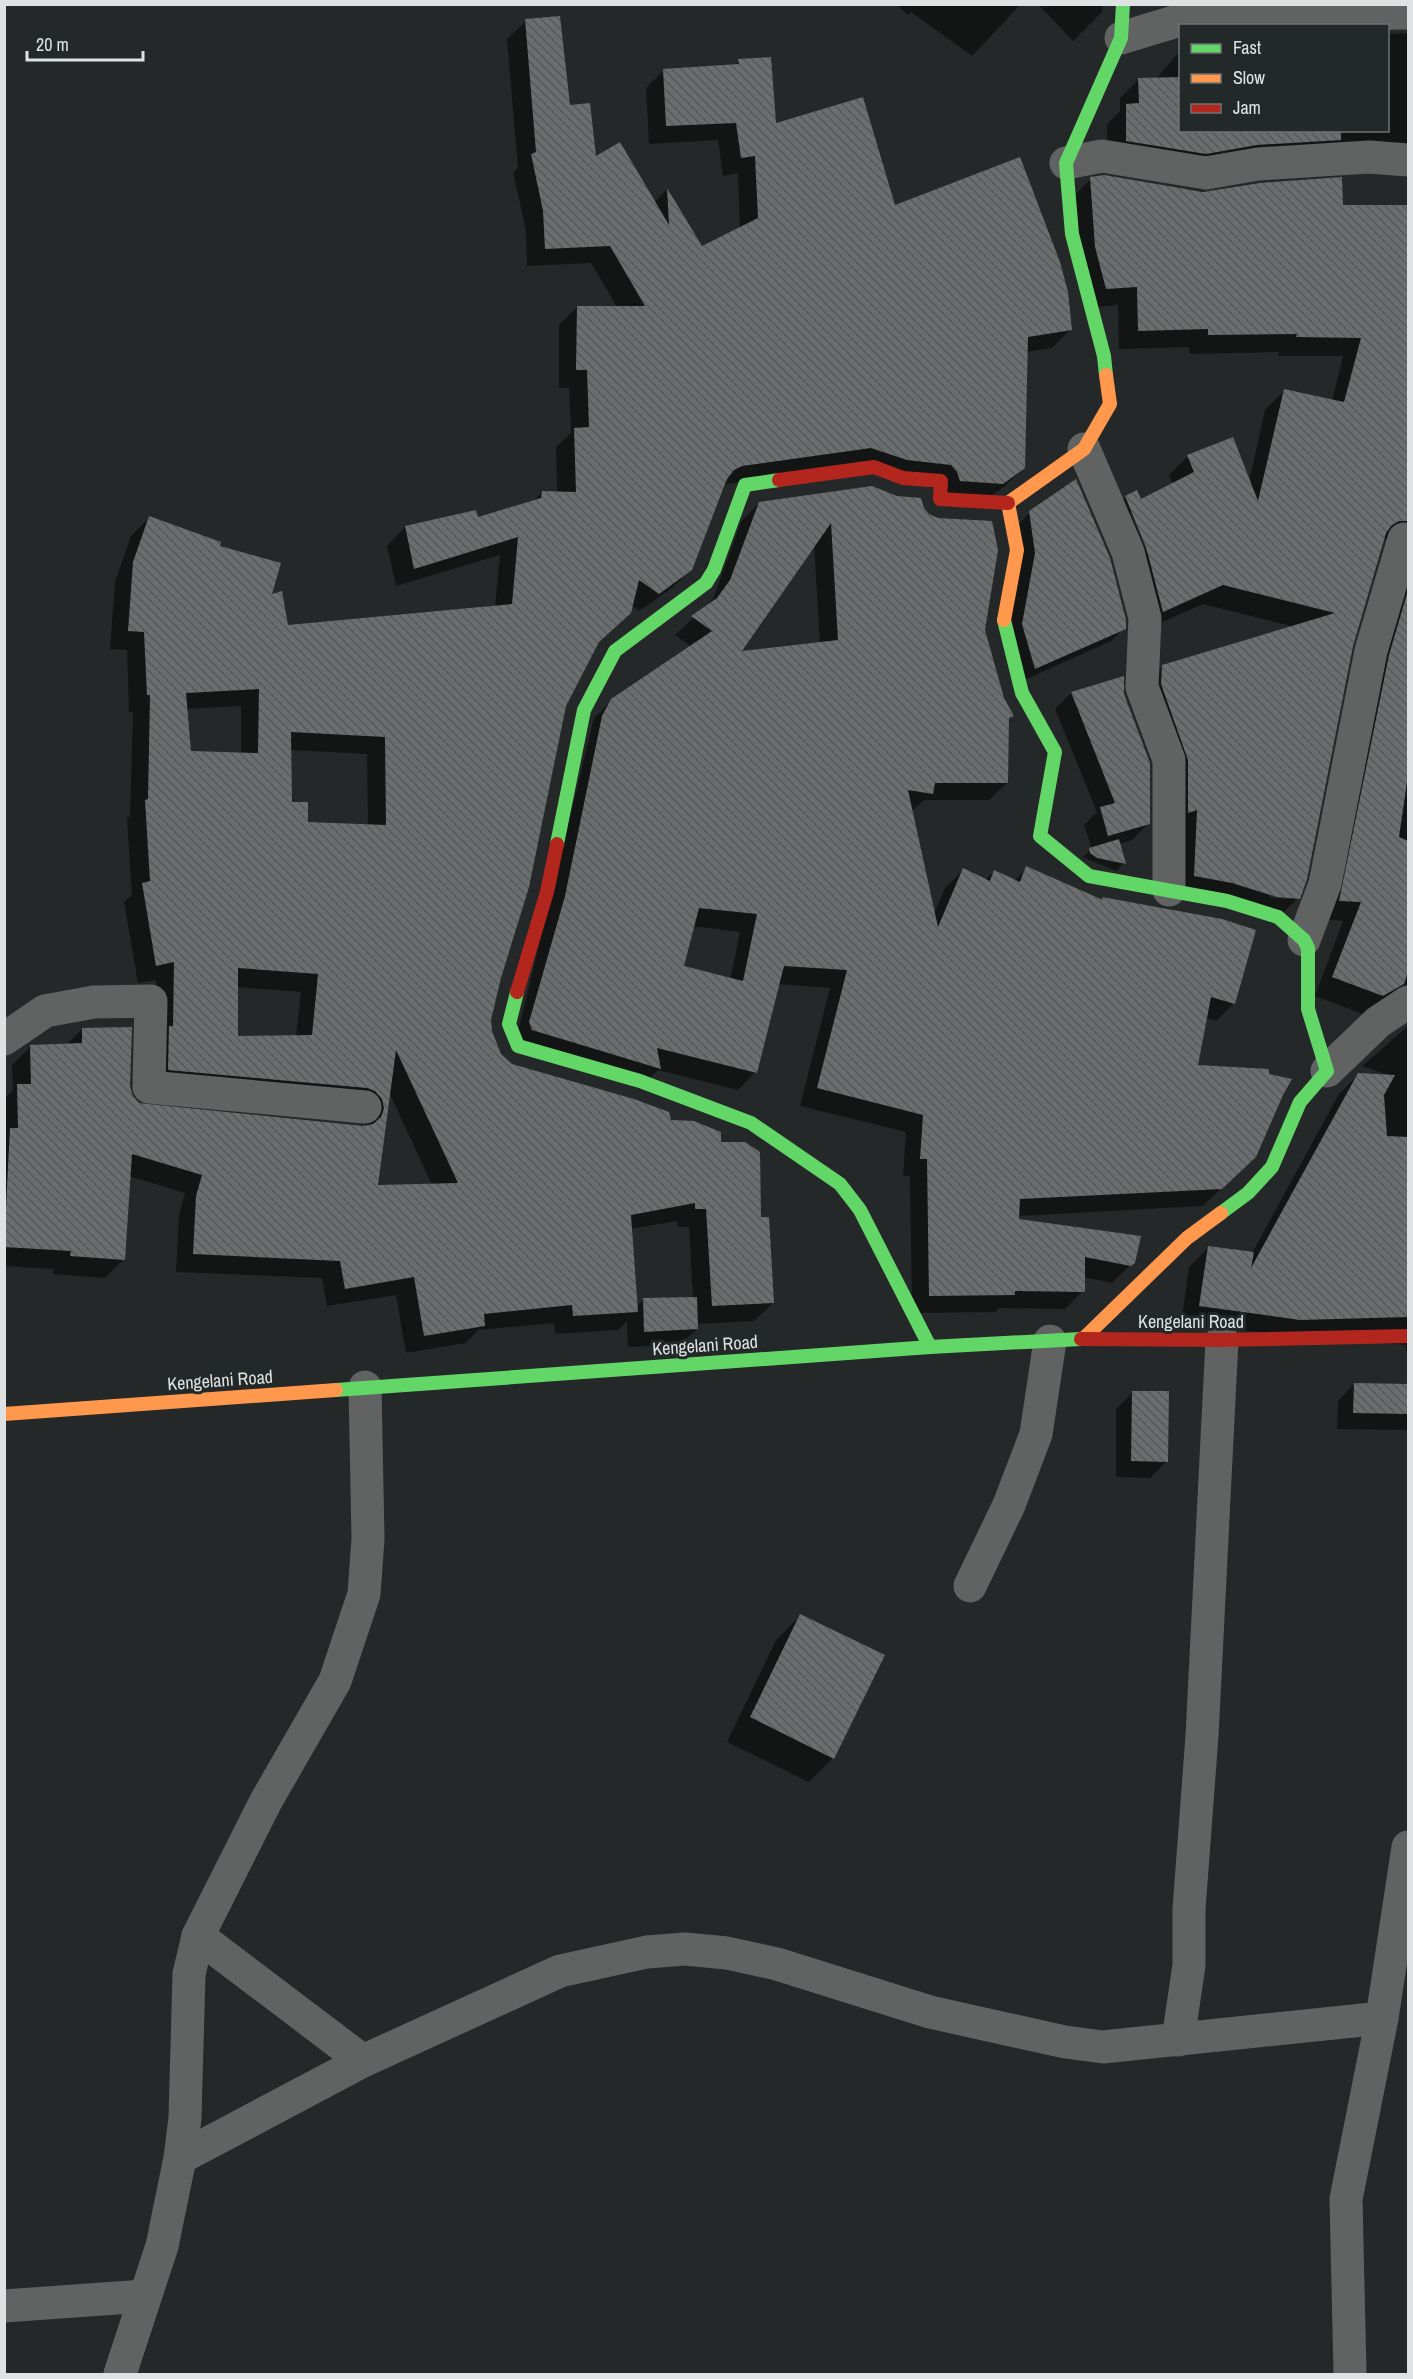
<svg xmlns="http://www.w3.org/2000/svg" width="1413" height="2379" viewBox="0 0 1413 2379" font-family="'Archivo Narrow',sans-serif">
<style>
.shadow{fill:#0007;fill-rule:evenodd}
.building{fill:url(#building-back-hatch);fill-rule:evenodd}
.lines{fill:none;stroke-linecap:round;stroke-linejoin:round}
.street{stroke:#616363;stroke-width:33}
.fast{stroke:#63d668;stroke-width:14}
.slow{stroke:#ff974d;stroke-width:14}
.jam{stroke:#b3261e;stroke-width:14}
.labels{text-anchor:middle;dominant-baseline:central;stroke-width:6;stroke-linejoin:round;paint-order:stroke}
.street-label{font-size:18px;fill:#dfe2e3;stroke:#232929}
</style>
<defs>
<pattern id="building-back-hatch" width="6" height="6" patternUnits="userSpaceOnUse" patternTransform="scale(1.5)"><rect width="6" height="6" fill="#6b6e6e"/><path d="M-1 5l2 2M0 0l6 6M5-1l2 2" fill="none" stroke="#575959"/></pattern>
</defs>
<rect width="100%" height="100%" fill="#242828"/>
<g class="shadow">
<polygon points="896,4 1021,4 972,56 911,12 908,15"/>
<polygon points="1038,4 1103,4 1102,12 1073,41"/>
<polygon points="1408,4 1408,162 1108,160 1107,124 1120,111 1120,98 1139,79 1156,79 1180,51 1180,130 1388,130 1388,34 1408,33 1406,23"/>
<path d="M 526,21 L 595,158 L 654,203 L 666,190 L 701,248 L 740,228 L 738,173 L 723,176 L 718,140 L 649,144 L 646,88 L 664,70 L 734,66 L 739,61 L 775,125 L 1070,330 L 1052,348 L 1026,352 L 1023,468 L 1005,486 L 983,502 L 852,466 L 726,484 L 691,569 L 672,588 L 639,611 L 631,605 L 595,645 L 566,701 L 527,887 L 489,1020 L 490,1031 L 499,1054 L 512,1065 L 669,1122 L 720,1143 L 760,1219 L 773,1303 L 754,1321 L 696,1324 L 697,1329 L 680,1345 L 628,1347 L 627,1321 L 618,1330 L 555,1334 L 554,1323 L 478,1330 L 466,1343 L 406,1353 L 396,1295 L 327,1306 L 322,1278 L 176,1272 L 179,1215 L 185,1193 L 129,1176 L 123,1260 L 105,1278 L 53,1274 L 53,1269 L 4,1266 L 4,1099 L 13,1090 L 12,1065 L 30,1047 L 66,1045 L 82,1029 L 129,1087 L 137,1103 L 366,1127 L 364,1117 L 151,1088 L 156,1042 L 156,980 L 138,983 L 124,902 L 132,895 L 127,819 L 130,816 L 133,712 L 129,712 L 127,650 L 110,649 L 115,582 L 131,536 L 149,518 L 218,547 L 270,597 L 287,627 L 495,607 L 500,555 L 396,586 L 387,546 L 405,527 L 477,519 L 532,503 L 542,492 L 557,493 L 556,447 L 571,433 L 569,388 L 559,388 L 559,325 L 577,307 L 617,307 L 591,263 L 527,266 L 526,230 L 513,173 L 518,168 L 507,39 ZM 241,706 L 241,754 L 190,753 L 186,709 ZM 290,750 L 367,754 L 368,826 L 307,823 L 290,804 ZM 237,987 L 301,992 L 296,1037 L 237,1038 ZM 389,1092 L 432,1185 L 376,1187 ZM 677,1221 L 678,1227 L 689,1227 L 693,1299 L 644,1300 L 636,1307 L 630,1229 Z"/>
<path d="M 1091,179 L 1341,206 L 1408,206 L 1408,1354 L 1405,1345 L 1181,1325 L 1189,1267 L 1208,1248 L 1252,1253 L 1339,1094 L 1358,1075 L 1394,1077 L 1362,1066 L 1407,1027 L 1408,1020 L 1363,1014 L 1315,996 L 1343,921 L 1321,919 L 1389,539 L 1383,539 L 1352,645 L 1298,898 L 1279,917 L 1176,895 L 1143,685 L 1163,666 L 1295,627 L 1203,604 L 1144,630 L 1106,516 L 1125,497 L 1136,492 L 1141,501 L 1173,485 L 1169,475 L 1188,456 L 1249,482 L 1265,410 L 1284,391 L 1332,401 L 1343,356 L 1278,356 L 1279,352 L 1190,354 L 1189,347 L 1119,349 L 1118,305 L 1087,308 L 1072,198 ZM 1130,512 L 1133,512 L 1150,553 L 1148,555 ZM 1270,895 L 1289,896 L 1289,899 L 1270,898 Z"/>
<path d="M 759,503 L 922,509 L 983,630 L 1003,699 L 1012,716 L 1007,721 L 1007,783 L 989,800 L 925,800 L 911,811 L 933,916 L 945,888 L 963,870 L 985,880 L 994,872 L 1014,881 L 1027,868 L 1101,901 L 1222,921 L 1234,1003 L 1216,1021 L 1206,1018 L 1196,1067 L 1236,1174 L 1203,1206 L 1017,1216 L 1017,1220 L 1133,1262 L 1112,1283 L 1083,1277 L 1083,1291 L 1065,1309 L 999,1308 L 995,1312 L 912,1313 L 910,1176 L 903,1176 L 906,1132 L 800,1106 L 830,988 L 778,984 L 755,1072 L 738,1090 L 658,1070 L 642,1086 L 514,1048 L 594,718 L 612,700 L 692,647 L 675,635 L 713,599 L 741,522 ZM 814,545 L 820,644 L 739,653 ZM 692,926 L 740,932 L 730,980 L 682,967 Z"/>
<polygon points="1030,512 1124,628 1111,641 1022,681 1010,638 1017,526"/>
<polygon points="1122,678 1123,694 1149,823 1132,840 1119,844 1124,863 1116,871 1082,857 1092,849 1084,825 1097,812 1055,709 1071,693"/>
<polygon points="1354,1384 1408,1386 1408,1430 1337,1429 1338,1401"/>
<polygon points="1133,1392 1167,1461 1150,1478 1116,1477 1116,1409"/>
<polygon points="800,1616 833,1758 809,1782 727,1742 776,1640"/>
</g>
<g class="building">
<path d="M 560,16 L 570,105 L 590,103 L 596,156 L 620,142 L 669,225 L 667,188 L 702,246 L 758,218 L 755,156 L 741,158 L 736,123 L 666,126 L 663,69 L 739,64 L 738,59 L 771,57 L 776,123 L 863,97 L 895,205 L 1020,157 L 1060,262 L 1068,292 L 1072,330 L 1028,337 L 1025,468 L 1003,484 L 960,481 L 957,472 L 951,465 L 907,460 L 871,448 L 742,466 L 734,470 L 727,479 L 692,570 L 659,594 L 639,580 L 631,613 L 599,642 L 566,706 L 529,887 L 501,978 L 491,1020 L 492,1031 L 501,1054 L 512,1064 L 634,1099 L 669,1112 L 671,1120 L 694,1121 L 721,1132 L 721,1142 L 745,1142 L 760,1152 L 761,1217 L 769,1217 L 774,1303 L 712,1306 L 706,1209 L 695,1209 L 695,1203 L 631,1215 L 638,1312 L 573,1316 L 572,1305 L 484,1314 L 485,1326 L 424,1336 L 414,1277 L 345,1289 L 340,1261 L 193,1254 L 196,1196 L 202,1175 L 132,1154 L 125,1260 L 70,1256 L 71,1251 L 4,1247 L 10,1128 L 18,1128 L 17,1084 L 31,1084 L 30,1045 L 82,1043 L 82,1028 L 132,1027 L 130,1087 L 133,1096 L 139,1103 L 363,1126 L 373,1124 L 381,1117 L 384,1108 L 382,1099 L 375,1091 L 367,1088 L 168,1070 L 169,1026 L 173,1026 L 174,962 L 156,966 L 142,883 L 150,881 L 145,800 L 148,799 L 150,695 L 147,695 L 144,632 L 128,631 L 133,562 L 149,516 L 221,542 L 220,546 L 281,563 L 272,594 L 282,591 L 288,625 L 512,604 L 518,537 L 414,569 L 405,526 L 476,510 L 478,517 L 541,498 L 542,491 L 576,492 L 574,428 L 589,427 L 587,370 L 576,370 L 577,306 L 645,306 L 610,246 L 545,249 L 543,211 L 531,154 L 536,152 L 525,19 ZM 259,689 L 258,753 L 191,751 L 186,693 ZM 291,732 L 385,737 L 386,825 L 308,822 L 308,802 L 292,802 ZM 238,968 L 318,974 L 312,1035 L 238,1036 ZM 396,1050 L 458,1183 L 378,1185 Z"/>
<polygon points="1180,77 1180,130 1341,130 1341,140 1257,145 1206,154 1126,141 1126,104 1139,103 1138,78"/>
<polygon points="1104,175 1203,192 1260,183 1342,177 1343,205 1408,205 1408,521 1399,521 1392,525 1386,533 1353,646 1307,879 1300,899 1277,897 1232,883 1194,876 1197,810 1188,813 1188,760 1161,684 1162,665 1335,613 1223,585 1163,612 1146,547 1125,496 1137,490 1141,499 1194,472 1187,455 1233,437 1258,501 1284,389 1344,402 1361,338 1296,337 1297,334 1208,335 1208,329 1138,331 1137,287 1106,289 1095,247 1090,177"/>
<polygon points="1076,479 1110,558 1126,620 1126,629 1035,669 1022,624 1035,553 1029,511"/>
<path d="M 872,486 L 897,496 L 921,498 L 924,508 L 929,514 L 938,518 L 992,521 L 998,550 L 985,630 L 1004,698 L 1014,716 L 1009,718 L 1008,783 L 935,783 L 933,794 L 908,790 L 938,927 L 963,868 L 990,881 L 994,870 L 1020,882 L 1026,866 L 1103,900 L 1102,897 L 1222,919 L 1256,930 L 1235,1004 L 1211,997 L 1198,1065 L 1269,1069 L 1269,1074 L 1292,1079 L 1283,1095 L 1256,1157 L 1222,1189 L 1020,1199 L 1019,1219 L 1141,1236 L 1135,1263 L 1131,1266 L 1085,1257 L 1085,1292 L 1015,1291 L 1015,1295 L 929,1296 L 927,1159 L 920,1159 L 923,1115 L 817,1088 L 847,970 L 784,966 L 757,1073 L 657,1048 L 661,1069 L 532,1030 L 529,1022 L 565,896 L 602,716 L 611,699 L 712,631 L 691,616 L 717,598 L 730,580 L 759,502 ZM 831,523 L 838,640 L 742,651 ZM 699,908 L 757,914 L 743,981 L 684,966 Z"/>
<polygon points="1408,590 1408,775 1399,837 1408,841 1408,972 1404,984 1383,996 1332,977 1361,902 1339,901 1389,655"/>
<polygon points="1124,676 1124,694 1150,763 1150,824 1108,836 1100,807 1115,803 1071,692"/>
<polygon points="1119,839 1126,864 1097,858 1090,853 1089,848"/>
<polygon points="1358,1073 1395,1075 1384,1095 1387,1136 1408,1137 1408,1317 1300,1320 1199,1306 1208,1246 1254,1252 1251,1268"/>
<polygon points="697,1297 698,1329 644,1332 643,1298"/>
<polygon points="1354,1383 1408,1384 1408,1414 1353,1413"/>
<polygon points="1132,1391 1169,1391 1168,1462 1131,1461"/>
<polygon points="800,1614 885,1655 834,1759 750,1717"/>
</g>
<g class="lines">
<g class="street">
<polyline points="1121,38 1197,15 1408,13"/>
<polyline points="1066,163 1102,156 1206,173 1258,164 1369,157 1408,160"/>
<polyline points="1084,449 1128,552 1145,618 1142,687 1169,760 1169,890"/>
<polyline points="1304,940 1325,884 1371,651 1404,539"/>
<polyline points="4,1039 45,1011 94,1002 151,1001 149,1087 365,1107"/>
<polyline points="1327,1071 1378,1022 1408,1002"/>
<polyline points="970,1586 1009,1505 1036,1434 1050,1341"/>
<polyline points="198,1936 363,2061"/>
<polyline points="1178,2040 1189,1965 1189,1909 1202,1736 1222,1340"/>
<polyline points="180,2158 363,2061 560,1971 647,1952 685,1949 727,1953 777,1964 930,2012 1065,2042 1103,2047 1382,2018"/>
<polyline points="4,2306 145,2296"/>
<polyline points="120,2374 162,2246 180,2158 185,2118 189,1974 198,1936 266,1801 335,1681 364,1594 368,1539 365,1387"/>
<polyline points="1350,2374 1346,2199 1382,2018 1408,1847"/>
</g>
<g class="fast">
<polyline points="1106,375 1104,356 1072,234 1066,163 1121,38 1123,4"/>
<polyline points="1004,620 1022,693 1055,752 1040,836 1089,876 1227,901 1278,917 1304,940 1308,948 1308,1009 1327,1071 1300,1102 1272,1167 1248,1193 1221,1213"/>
<polyline points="557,844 584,710 615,651 706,583 714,570 745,485 779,480"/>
<polyline points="517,992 509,1024 518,1046 640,1081 751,1123 840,1184 860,1210 930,1347"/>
<polyline points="336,1390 930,1347 1081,1339"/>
</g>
<g class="slow">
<polyline points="1004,620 1017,550 1008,503 1084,449 1110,404 1106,375"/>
<polyline points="1083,1339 1187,1238 1221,1213"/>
<polyline points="4,1414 336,1390"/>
</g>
<g class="jam">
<polyline points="779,480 874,467 903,478 941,481 940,499 1008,503"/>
<polyline points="517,992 547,892 557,844"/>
<polyline points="1081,1339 1222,1340 1408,1336"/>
</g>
</g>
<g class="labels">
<g class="street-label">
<text x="1191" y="1321">Kengelani Road</text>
<text transform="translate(705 1345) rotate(-4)">Kengelani Road</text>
<text transform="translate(220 1380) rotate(-4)">Kengelani Road</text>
</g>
</g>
<rect width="1413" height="2379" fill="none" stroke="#dfe2e3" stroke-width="12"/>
<rect x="1179" y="24" width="210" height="108" fill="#232929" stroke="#6e7373" stroke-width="1.5"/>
<rect x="1191" y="44" width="30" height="9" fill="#63d668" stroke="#6e7373" stroke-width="1.5"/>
<text x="1233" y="54" font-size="18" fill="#dfe2e3">Fast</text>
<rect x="1191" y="74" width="30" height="9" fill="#ff974d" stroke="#6e7373" stroke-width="1.5"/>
<text x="1233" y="84" font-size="18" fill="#dfe2e3">Slow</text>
<rect x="1191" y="104" width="30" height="9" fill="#b3261e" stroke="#6e7373" stroke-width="1.5"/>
<text x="1233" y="114" font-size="18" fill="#dfe2e3">Jam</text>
<path d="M27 51v9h116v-9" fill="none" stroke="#dfe2e3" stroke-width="3"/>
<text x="36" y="51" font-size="18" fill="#dfe2e3" stroke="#232929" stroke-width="4.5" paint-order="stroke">20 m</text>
</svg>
